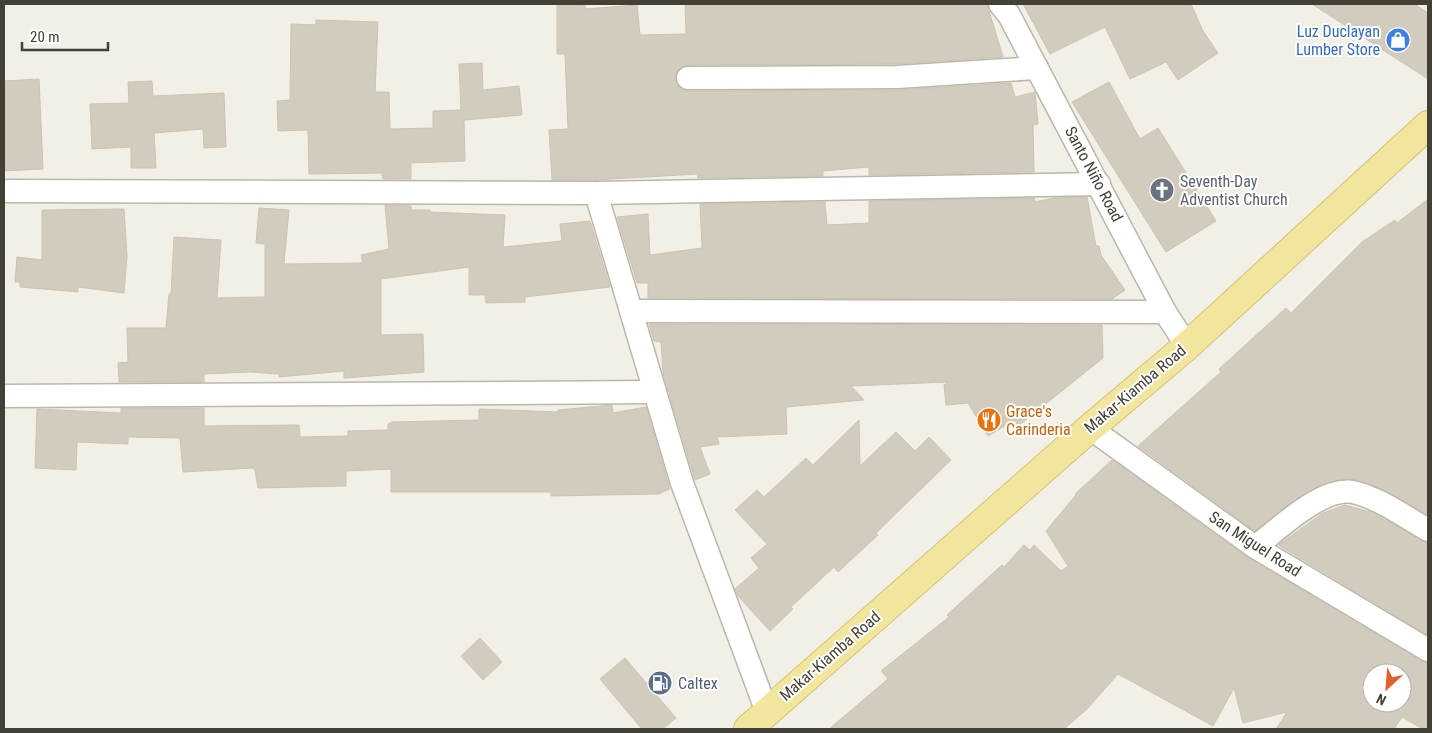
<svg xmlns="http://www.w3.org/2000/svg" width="1432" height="733" viewBox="0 0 1432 733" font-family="'Roboto Condensed',sans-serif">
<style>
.building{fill:#d1ccbd;stroke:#cbc4b1;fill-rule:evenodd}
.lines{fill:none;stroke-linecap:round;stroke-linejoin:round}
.street-casing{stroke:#bbb7aa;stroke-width:25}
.primary-casing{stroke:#d5c370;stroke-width:30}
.street{stroke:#fff;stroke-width:22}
.primary{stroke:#f2e59e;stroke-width:28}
.labels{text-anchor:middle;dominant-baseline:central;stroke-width:4;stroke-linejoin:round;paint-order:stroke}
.shop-label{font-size:16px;fill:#366cbe;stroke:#fff;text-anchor:end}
.street-label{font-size:16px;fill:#434036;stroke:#fff}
.worship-label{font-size:16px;fill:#5b616d;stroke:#fff;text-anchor:start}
.food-label{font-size:16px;fill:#c56008;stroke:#fff;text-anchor:start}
.service-label{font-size:16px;fill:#4e5e75;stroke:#fff;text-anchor:start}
</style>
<rect width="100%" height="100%" fill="#f1efe6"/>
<g class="building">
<polygon points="557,4 585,5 585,9 637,5 640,35 686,34 685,4 987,4 1003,57 897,64 688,65 677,71 675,79 681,89 688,91 897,90 1011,83 1015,97 1035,92 1038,124 1033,125 1034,172 869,175 869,167 823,171 823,176 698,178 697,174 595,180 552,180 549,130 568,129 565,54 557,54"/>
<polygon points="1023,4 1191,4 1203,31 1218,53 1178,80 1166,62 1130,79 1105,27 1050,54"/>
<polygon points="1312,4 1414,4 1428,13 1428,79"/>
<polygon points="316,20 378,22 375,92 389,92 390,129 433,128 433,111 461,110 459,64 482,63 483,90 519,86 522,115 464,120 465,161 411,163 411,179 383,179 382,173 309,174 308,130 278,131 277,101 290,100 291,24 316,25"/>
<polygon points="39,79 43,169 4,171 4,81"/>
<polygon points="152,81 153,96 224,93 226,147 204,148 203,129 154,133 156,168 131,168 131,147 92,149 90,104 129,103 128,82"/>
<polygon points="1109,82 1140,139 1158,128 1216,221 1166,252 1072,102"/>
<polygon points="1087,197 1096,246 1099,246 1101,255 1125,290 1112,299 648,298 648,283 637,283 617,217 648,214 650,255 702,248 700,204 825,202 827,225 869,223 869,201 1034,198 1035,202 1054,198"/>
<polygon points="1428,199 1428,515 1371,484 1342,479 1310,490 1255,531 1138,446 1221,372 1219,369 1286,308 1291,313 1362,242 1395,220 1397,223"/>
<polygon points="385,205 411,206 411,210 430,210 430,212 505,215 503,247 562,241 560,224 590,221 610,287 525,297 525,302 486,303 485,295 469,295 469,267 381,279 381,335 423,334 424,372 344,378 344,371 279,377 279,374 250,372 204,374 204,382 119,382 118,363 128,362 127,328 166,328 169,294 171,294 174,237 221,240 217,298 265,297 265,244 256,243 259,208 289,210 284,264 363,263 361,255 389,249"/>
<polygon points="124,209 127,256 124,293 78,287 78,292 20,287 20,282 15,282 17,257 42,260 42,210"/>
<polygon points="649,324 1102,325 1103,358 1018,426 1015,420 988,436 968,403 946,405 944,385 948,382 851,386 864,400 786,407 787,434 717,437 719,444 700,447 710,474 695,480 663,373 661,342 654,341"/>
<polygon points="612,405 613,413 646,407 670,489 658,494 551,496 551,492 391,492 391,469 346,471 346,486 258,488 255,470 253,468 183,472 180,438 128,437 128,444 77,442 76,470 35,468 37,409 121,413 121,408 204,408 204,426 299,425 300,437 348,436 348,431 388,430 388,424 392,422 479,420 479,409 558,412 558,410"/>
<polygon points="859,420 860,466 896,432 915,451 929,437 951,460 876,533 878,535 838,572 834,567 791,607 793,609 770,631 738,596 735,589 759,568 751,558 767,544 735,510 757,490 764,497 806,458 813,465"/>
<path d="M 1112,460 L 1248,558 L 1421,661 L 1428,663 L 1428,729 L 1423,729 L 1402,717 L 1394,729 L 1276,729 L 1287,712 L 1243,723 L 1234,688 L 1213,726 L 1118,674 L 1087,709 L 1064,729 L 829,729 L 888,679 L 881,671 L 949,617 L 947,615 L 1002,565 L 1004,567 L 1024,545 L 1030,550 L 1034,545 L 1061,571 L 1068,566 L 1046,531 L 1076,495 L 1075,494 ZM 1372,673 L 1402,673 L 1402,703 L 1372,703 Z"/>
<polygon points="1345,505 1370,512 1428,543 1428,635 1278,545 1323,513"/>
<polygon points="480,638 502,662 483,680 461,656"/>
<polygon points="625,658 676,718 663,729 642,729 600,679"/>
</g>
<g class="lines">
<defs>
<g id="street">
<polyline points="1000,4 1009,15 1165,312 1187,346"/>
<polyline points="688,78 897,77 1037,68"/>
<polyline points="4,191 596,193 682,483 767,712"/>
<polyline points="596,193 1099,184"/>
<polyline points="631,311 1165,312"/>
<polyline points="4,396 654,392"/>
<polyline points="1090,428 1255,547 1428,650"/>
<path d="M 1255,547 C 1279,529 1325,483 1357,493 C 1382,500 1405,517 1428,530"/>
</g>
<polyline id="primary" points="748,729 1090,428 1187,346 1428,125"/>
</defs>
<use href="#street" class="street-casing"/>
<use href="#primary" class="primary-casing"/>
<use href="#street" class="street"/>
<use href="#primary" class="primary"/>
</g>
<defs>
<symbol id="shop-disc" viewBox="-11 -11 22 22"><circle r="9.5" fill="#3f7fe0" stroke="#fff"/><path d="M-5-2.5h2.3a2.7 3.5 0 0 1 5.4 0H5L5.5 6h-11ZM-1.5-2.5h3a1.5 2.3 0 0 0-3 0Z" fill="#fff"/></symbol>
<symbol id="church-disc" viewBox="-11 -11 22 22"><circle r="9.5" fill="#6b7280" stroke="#fff"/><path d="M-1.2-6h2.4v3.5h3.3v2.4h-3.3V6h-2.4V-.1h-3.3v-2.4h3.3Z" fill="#fff"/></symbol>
<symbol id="restaurant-disc" viewBox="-11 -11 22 22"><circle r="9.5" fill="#e8710a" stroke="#fff"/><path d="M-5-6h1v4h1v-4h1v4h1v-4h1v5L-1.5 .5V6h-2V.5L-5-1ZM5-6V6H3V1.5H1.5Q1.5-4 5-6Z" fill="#fff"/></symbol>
<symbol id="fuel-disc" viewBox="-11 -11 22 22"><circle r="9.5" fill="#5c6f8a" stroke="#fff"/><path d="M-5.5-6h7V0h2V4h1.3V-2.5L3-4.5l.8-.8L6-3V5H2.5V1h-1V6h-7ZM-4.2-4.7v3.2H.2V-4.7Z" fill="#fff"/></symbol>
</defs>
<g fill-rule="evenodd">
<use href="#shop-disc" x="1384" y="26" width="28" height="28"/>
<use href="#church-disc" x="1148" y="176" width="28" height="28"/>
<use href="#restaurant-disc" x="975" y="406" width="28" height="28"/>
<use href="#fuel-disc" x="646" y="669" width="28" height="28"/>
</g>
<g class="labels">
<g class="shop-label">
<text x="1380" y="31">Luz Duclayan<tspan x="1380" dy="18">Lumber Store</tspan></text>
</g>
<g class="street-label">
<text transform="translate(1094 174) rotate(62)">Santo Niño Road</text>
<text transform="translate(1135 389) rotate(-40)">Makar-Kiamba Road</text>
<text transform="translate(1255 544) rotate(33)">San Miguel Road</text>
<text transform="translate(830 656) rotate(-41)">Makar-Kiamba Road</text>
</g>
<g class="worship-label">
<text x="1180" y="181">Seventh-Day<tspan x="1180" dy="18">Adventist Church</tspan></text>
</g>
<g class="food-label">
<text x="1006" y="411">Grace's<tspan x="1006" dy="18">Carinderia</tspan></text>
</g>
<g class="service-label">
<text x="678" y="683">Caltex</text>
</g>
</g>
<rect width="1432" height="733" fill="none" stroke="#434036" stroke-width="10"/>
<g transform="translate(1387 688) rotate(206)"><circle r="24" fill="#ffffff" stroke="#b4b3af"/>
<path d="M0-4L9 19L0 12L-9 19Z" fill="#e05f2e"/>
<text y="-8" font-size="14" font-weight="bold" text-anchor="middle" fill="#434036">N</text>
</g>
<path d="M22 42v8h86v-8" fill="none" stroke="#434036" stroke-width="2.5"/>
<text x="30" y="42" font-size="15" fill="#434036" stroke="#ffffff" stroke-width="4" paint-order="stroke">20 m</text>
</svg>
